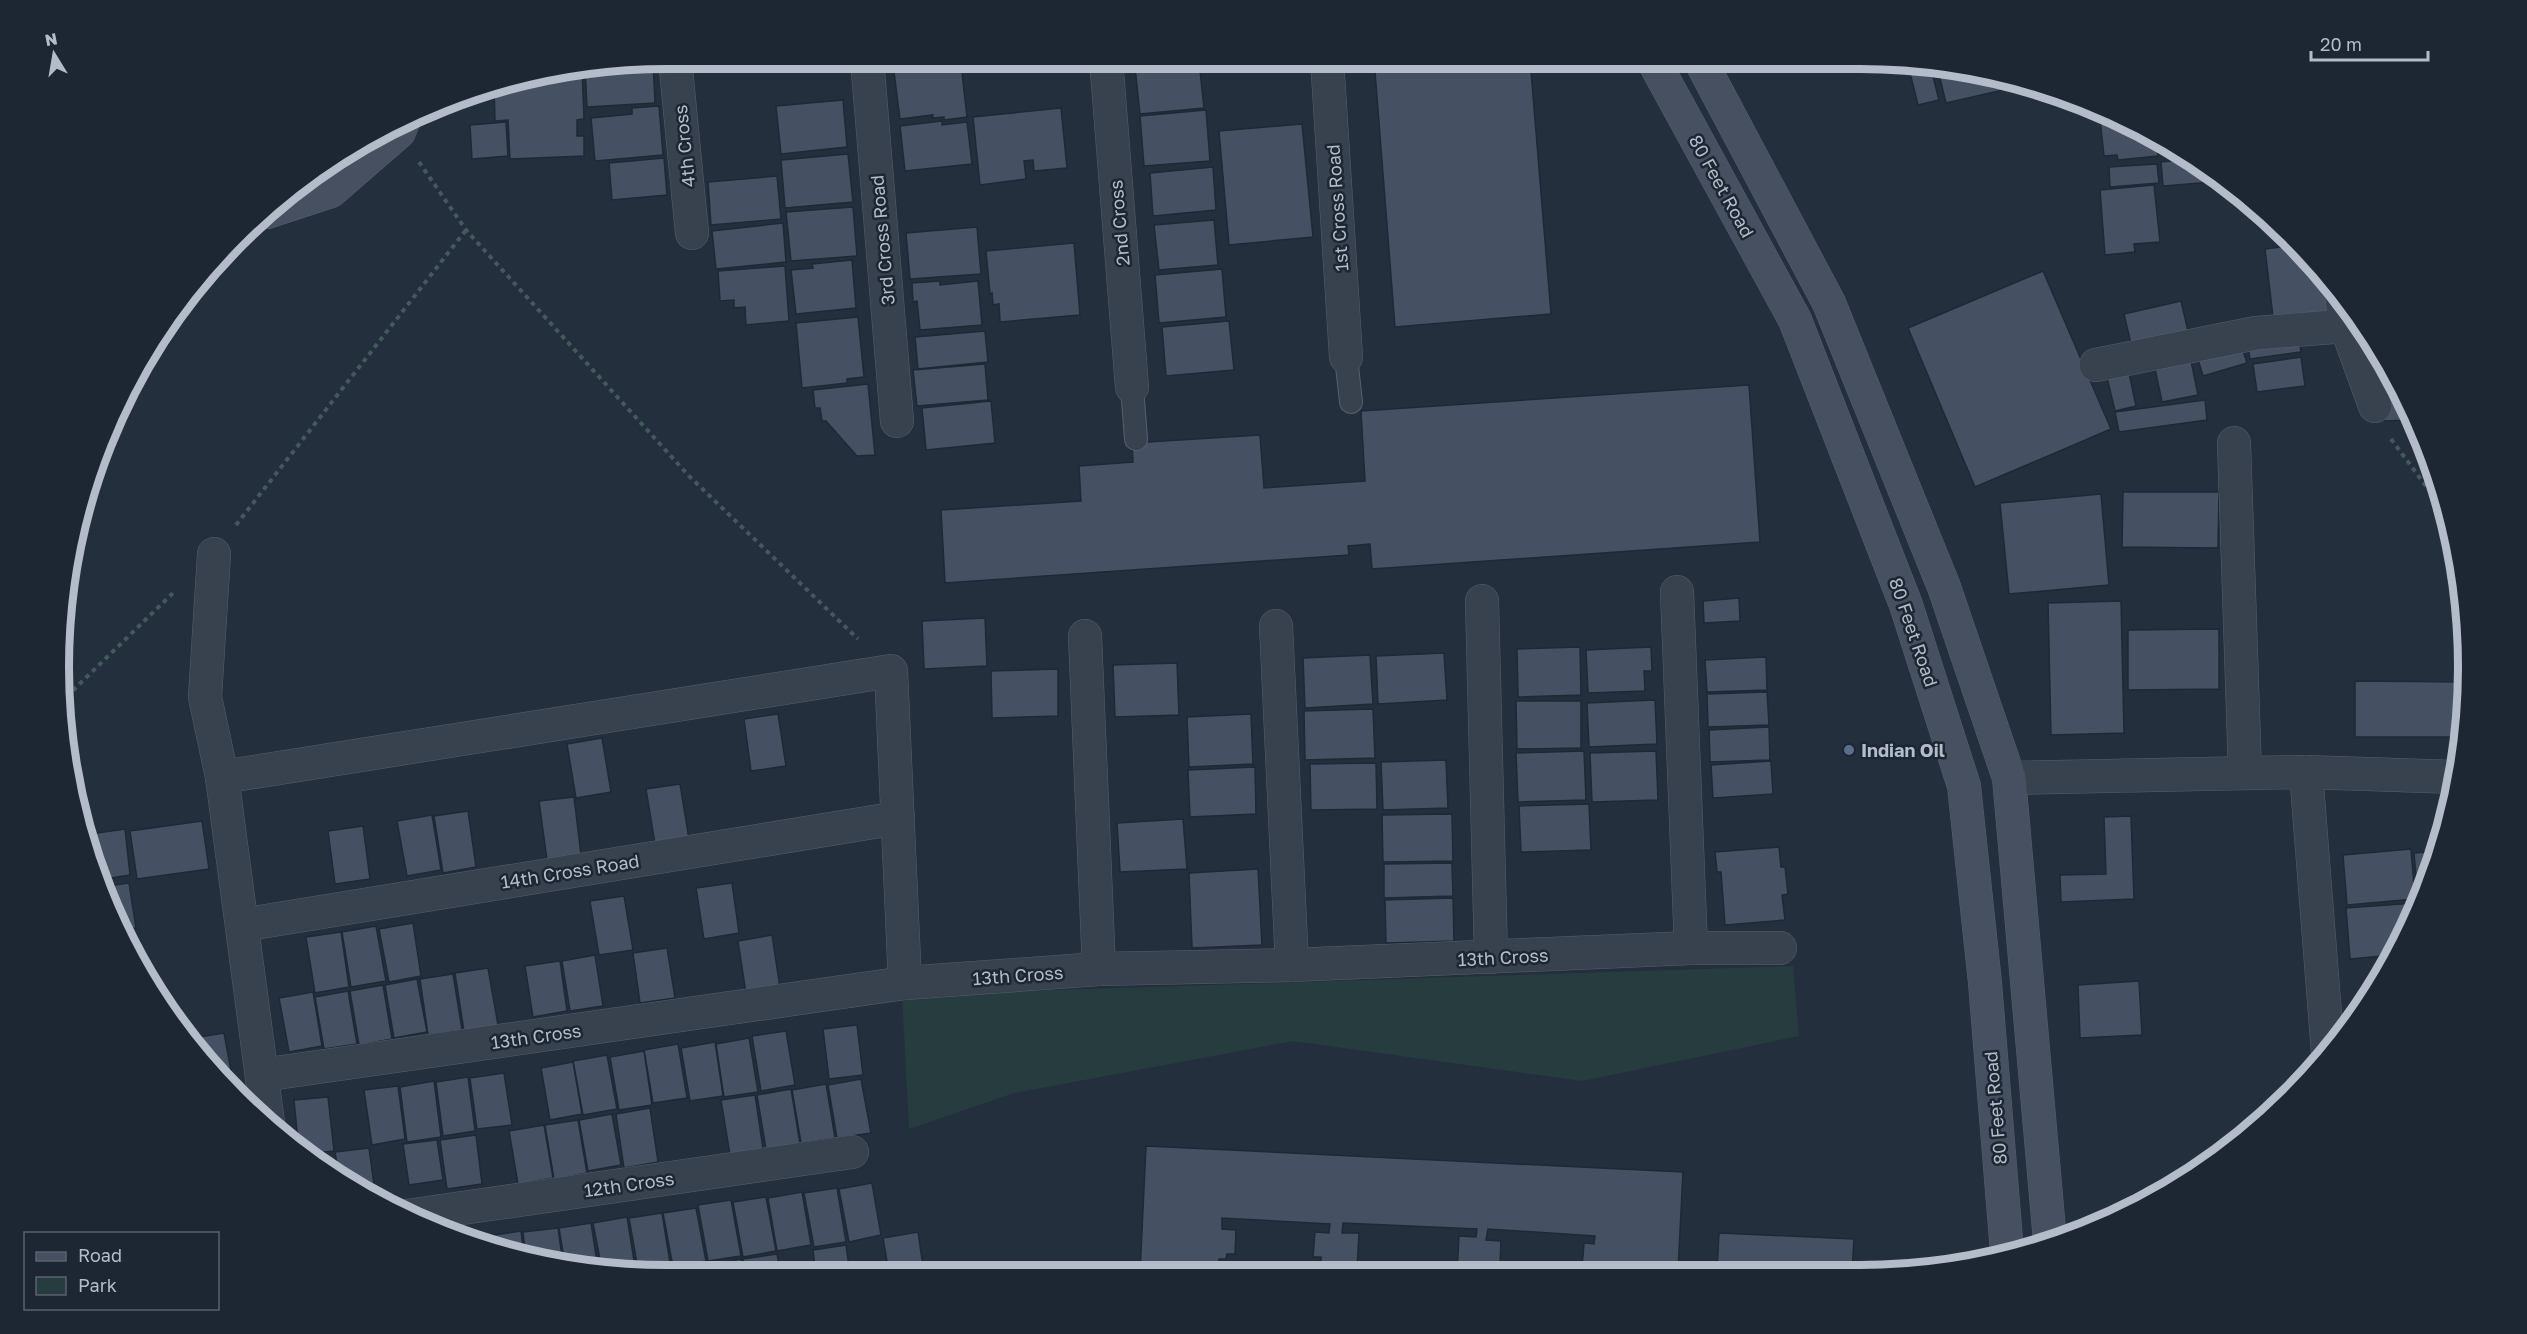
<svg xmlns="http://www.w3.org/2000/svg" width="2527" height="1334" viewBox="0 0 2527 1334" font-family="'Golos Text',sans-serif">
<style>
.green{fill:#263c3f}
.building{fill:#455162;stroke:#1f2835;stroke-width:1.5}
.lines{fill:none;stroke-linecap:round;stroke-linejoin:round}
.lane-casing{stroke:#565f6c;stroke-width:24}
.street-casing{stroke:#565f6c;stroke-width:34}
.secondary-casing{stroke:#565f6c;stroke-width:34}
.path{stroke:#44595c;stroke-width:4;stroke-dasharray:4.5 4.5;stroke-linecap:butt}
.lane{stroke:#38414e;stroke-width:22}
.street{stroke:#38414e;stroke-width:33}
.secondary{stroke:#465061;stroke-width:33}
.service-dot{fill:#5c6f8a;stroke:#1d2633;stroke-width:2}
.labels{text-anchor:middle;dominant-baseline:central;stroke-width:5;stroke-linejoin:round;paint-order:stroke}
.street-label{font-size:18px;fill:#b4bcc9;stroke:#1d2633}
.poi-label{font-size:18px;font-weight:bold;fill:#b4bcc9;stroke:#1d2633;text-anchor:start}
.rim{fill:none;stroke:#b4bcc9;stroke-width:8}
</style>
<rect width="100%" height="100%" fill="#242f3e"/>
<polygon class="green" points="1793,966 1799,1036 1582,1081 1293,1041 1014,1093 909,1129 902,995"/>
<g class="building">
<polygon points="1374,59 1530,59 1551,314 1395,327"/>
<polygon points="653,60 655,103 587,107 585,67"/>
<polygon points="1199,61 1204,108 1140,114 1135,67"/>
<polygon points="1907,61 1930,65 1939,100 1918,105"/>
<polygon points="961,64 967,117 944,120 944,117 932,118 933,115 900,119 894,72"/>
<polygon points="1937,66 1999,76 2003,90 1946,103"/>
<polygon points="582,67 584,119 577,120 577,136 584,136 584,156 510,159 508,120 495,121 494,85 549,70"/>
<polygon points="2008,78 2018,79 2034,85 2009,89"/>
<polygon points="843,100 847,147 781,154 776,106"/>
<polygon points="659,106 663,155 595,161 591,118 632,114 632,108"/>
<polygon points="1061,108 1067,168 1034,171 1033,160 1024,161 1026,179 980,185 973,117"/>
<polygon points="1206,110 1210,161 1144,166 1140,116"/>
<polygon points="2118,117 2157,138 2158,156 2118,160 2117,155 2104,156 2100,119"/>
<polygon points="942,121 942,125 967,122 972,164 905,171 900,126"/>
<polygon points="506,122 508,156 472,159 470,125"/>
<polygon points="1302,124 1313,237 1229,245 1219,131"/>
<polygon points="848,154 853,202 785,208 781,160"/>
<polygon points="664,158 667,195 612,200 609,163"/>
<polygon points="2190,159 2225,181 2163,186 2161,162"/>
<polygon points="2157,164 2159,183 2110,187 2109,167"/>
<polygon points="1213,167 1216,210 1153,216 1150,173"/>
<polygon points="777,176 781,219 711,225 708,182"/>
<polygon points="2154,185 2160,242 2134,244 2135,252 2105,255 2100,190"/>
<polygon points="853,207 857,256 791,261 786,212"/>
<polygon points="1214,220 1218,265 1159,270 1154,225"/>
<polygon points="783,223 786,262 716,269 712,231"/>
<polygon points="977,227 981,274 910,279 906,233"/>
<polygon points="1074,243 1080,315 1000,322 999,304 993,305 992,293 990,294 986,251"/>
<polygon points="2296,245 2318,266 2330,283 2334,318 2274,325 2265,249"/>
<polygon points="852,260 856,308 796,314 791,270 813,268 812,264"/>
<polygon points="785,266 789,321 746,325 745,307 734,308 734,300 720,301 718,271"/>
<polygon points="1222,269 1226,317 1159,323 1155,275"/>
<polygon points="2043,271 2111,429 1975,487 1908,328"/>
<polygon points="940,281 940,285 978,281 982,325 920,330 917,301 913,302 912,283"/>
<polygon points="2181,301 2189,335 2132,348 2124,314"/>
<polygon points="858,317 864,377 847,379 847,383 802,388 796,323"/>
<polygon points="1229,321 1234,370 1166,376 1162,327"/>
<polygon points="985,331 988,362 918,369 915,337"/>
<polygon points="2298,334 2301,352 2250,359 2247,342"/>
<polygon points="2367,335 2386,362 2368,362"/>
<polygon points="2241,344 2247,363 2203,376 2197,356"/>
<polygon points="2190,356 2198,395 2162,402 2154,364"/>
<polygon points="2301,357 2305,386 2257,392 2253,364"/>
<polygon points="985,364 988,400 917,406 913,370"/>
<polygon points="2128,368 2136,406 2115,411 2106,373"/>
<polygon points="2392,373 2413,420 2384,421 2383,374"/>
<polygon points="868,384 875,455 857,456 826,421 822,421 820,408 815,408 813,390"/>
<polygon points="1749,385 1760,542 1372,569 1370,544 1348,546 1349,555 945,583 941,510 1081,501 1079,466 1133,462 1132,443 1260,435 1264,488 1365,481 1361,411"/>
<polygon points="2205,400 2207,420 2119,432 2115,412"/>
<polygon points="991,401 995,443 926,450 922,408"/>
<polygon points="2123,492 2219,492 2218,548 2122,547"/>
<polygon points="2101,494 2109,585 2009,594 2000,503"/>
<polygon points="1739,598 1740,621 1704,623 1703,601"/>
<polygon points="2121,601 2124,733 2051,735 2048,603"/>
<polygon points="985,618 987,666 924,669 922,621"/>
<polygon points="2219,629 2219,689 2128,690 2128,630"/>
<polygon points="1580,647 1581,695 1518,697 1517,649"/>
<polygon points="1651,647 1652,671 1644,671 1645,691 1588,693 1586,650"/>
<polygon points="1444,653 1447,700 1378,704 1376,656"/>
<polygon points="1370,655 1373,704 1305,708 1303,658"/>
<polygon points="1766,657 1767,690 1707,692 1705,660"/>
<polygon points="1177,663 1179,715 1115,717 1113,665"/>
<polygon points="1058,669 1058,716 992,718 991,671"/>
<polygon points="2355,681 2466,682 2467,707 2462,737 2355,737"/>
<polygon points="1767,692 1769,725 1708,727 1707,694"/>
<polygon points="1655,700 1657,744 1589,747 1587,703"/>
<polygon points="1516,701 1581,701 1581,748 1517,749"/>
<polygon points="1373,709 1375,758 1305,760 1304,711"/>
<polygon points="778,714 786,766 751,771 744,719"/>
<polygon points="1251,714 1253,764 1189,767 1187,717"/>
<polygon points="1769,727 1770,760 1710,762 1709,730"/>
<polygon points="602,738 611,792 576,798 567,744"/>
<polygon points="1584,751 1586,800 1518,802 1516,753"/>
<polygon points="1656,751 1658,800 1592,802 1590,753"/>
<polygon points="1446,760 1448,808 1383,810 1381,762"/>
<polygon points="1771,761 1773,794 1713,798 1711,765"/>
<polygon points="1376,763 1377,809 1311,810 1310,764"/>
<polygon points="1255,767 1256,814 1190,817 1188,770"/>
<polygon points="680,784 689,839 655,844 646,789"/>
<polygon points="574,797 581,855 547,860 539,801"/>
<polygon points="1589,804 1591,850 1521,852 1519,806"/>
<polygon points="468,811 476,867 443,873 434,816"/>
<polygon points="1452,814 1453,861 1383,862 1382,815"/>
<polygon points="432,815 441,870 407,876 397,821"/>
<polygon points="2131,816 2134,899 2061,902 2060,875 2106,874 2104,817"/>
<polygon points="1183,819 1187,869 1120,872 1117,823"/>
<polygon points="202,821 209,869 137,879 130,831"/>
<polygon points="363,826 370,879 335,884 328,831"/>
<polygon points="125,829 130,875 98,880 83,835"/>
<polygon points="1779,847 1781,867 1785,867 1788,894 1782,895 1785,920 1725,925 1721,872 1717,872 1715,852"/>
<polygon points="2411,849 2415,899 2347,905 2343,855"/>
<polygon points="2438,851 2420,899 2418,899 2414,853"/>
<polygon points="1452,863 1453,896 1384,898 1384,864"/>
<polygon points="1258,869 1262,945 1192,948 1189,873"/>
<polygon points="129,883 136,928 121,930 100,887"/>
<polygon points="732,883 739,933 704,939 696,888"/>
<polygon points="624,896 633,950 599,955 590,901"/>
<polygon points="1453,898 1454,941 1386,943 1385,900"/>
<polygon points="2415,903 2415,911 2406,936 2393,955 2350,959 2346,908"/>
<polygon points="413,923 421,976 389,982 379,929"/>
<polygon points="376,926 386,981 351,987 342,932"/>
<polygon points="341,932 349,987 315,993 306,937"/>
<polygon points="772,935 780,988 746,993 738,941"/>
<polygon points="667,948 675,998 640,1003 633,953"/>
<polygon points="595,955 603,1006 570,1011 562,961"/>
<polygon points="560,961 567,1011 533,1017 525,966"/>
<polygon points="488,968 498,1025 464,1031 455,973"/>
<polygon points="453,974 462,1030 428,1035 420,979"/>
<polygon points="417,979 427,1032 394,1038 385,985"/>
<polygon points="2139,981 2142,1035 2080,1038 2078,985"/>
<polygon points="383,985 392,1039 359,1045 350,991"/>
<polygon points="348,991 357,1044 324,1049 315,997"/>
<polygon points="313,992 322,1046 289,1052 279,998"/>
<polygon points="857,1025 863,1075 829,1079 823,1029"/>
<polygon points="786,1031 795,1085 761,1091 752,1036"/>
<polygon points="224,1033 232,1076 220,1078 187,1039"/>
<polygon points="749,1038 758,1092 724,1097 716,1044"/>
<polygon points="715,1042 723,1096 690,1101 681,1048"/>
<polygon points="678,1044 687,1098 653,1103 644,1050"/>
<polygon points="644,1051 652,1105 619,1110 610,1057"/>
<polygon points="607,1055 617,1109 583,1115 573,1061"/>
<polygon points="573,1062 582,1114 550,1120 541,1068"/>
<polygon points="504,1073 512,1125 477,1129 470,1078"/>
<polygon points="468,1077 475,1131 443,1136 436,1082"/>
<polygon points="861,1079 871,1133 837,1138 828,1085"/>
<polygon points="434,1081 441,1137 407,1142 400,1087"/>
<polygon points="826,1084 835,1138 801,1143 792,1090"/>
<polygon points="398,1086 405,1139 372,1145 364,1090"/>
<polygon points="791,1089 800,1144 766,1149 757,1095"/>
<polygon points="755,1095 763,1149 730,1155 721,1100"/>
<polygon points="328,1097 334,1151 304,1154 299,1151 294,1100"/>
<polygon points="650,1108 658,1162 624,1168 616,1114"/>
<polygon points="612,1114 621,1165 588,1171 579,1120"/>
<polygon points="578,1120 587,1173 554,1179 545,1125"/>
<polygon points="544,1125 553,1178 518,1184 509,1131"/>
<polygon points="476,1135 482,1184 447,1189 440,1140"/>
<polygon points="437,1140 443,1180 409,1185 403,1144"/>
<polygon points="1146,1146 1683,1172 1678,1271 1593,1271 1593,1269 1582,1268 1584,1243 1594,1244 1595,1236 1488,1229 1486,1240 1501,1241 1500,1264 1492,1264 1492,1272 1457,1271 1459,1236 1476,1237 1477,1229 1343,1223 1342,1233 1359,1233 1357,1269 1340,1267 1339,1272 1327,1272 1327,1266 1321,1266 1321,1257 1313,1257 1315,1232 1329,1233 1330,1224 1222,1218 1222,1229 1236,1230 1235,1254 1227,1254 1226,1259 1219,1259 1219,1270 1265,1272 1140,1273"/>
<polygon points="369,1148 376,1199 339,1176 335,1152"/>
<polygon points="872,1183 881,1235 849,1242 839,1189"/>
<polygon points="837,1188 846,1242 814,1247 804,1193"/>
<polygon points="802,1192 811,1245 777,1251 768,1198"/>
<polygon points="766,1197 776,1251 743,1257 733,1202"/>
<polygon points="731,1200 741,1256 708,1261 698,1205"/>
<polygon points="696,1208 706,1261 673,1267 663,1213"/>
<polygon points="662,1213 670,1263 638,1269 629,1218"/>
<polygon points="627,1217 635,1267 612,1272 602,1270 593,1223"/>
<polygon points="591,1223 598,1269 565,1264 559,1228"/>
<polygon points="558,1228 563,1264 526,1258 523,1232"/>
<polygon points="521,1231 524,1257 489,1247 487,1236"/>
<polygon points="918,1232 924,1273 889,1273 883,1238"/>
<polygon points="486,1233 488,1247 460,1236"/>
<polygon points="1719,1233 1854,1239 1852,1271 1717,1271"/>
<polygon points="846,1245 850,1274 816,1274 813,1250"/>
<polygon points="777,1254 781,1274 745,1274 743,1259"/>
<polygon points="741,1259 744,1274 708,1274 707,1265"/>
<polygon points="705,1265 706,1274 672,1274 671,1271"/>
</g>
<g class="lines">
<defs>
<g id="lane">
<polyline points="1346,357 1351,402"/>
<polyline points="1132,387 1136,439"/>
</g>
<g id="street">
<polyline points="675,59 692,233"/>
<polyline points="867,59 897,421"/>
<polyline points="1106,59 1132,387"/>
<polyline points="1327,59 1346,357"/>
<polyline points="2342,300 2346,326 2375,406"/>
<polyline points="2096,365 2256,333 2346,326"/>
<polyline points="2234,443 2245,772"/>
<polyline points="214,554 205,697 222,777 268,1123"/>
<polyline points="1677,592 1691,948"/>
<polyline points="1482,601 1491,957"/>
<polyline points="1276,626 1292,965"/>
<polyline points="1085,636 1099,969"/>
<polyline points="2306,772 2328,1053"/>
<polyline points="222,777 891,671 905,983"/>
<polyline points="2009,778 2306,772 2456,777"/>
<polyline points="242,925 898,818"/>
<polyline points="262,1075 905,983 1099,969 1292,965 1691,948 1780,948"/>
<polyline points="407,1216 852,1152"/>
</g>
<g id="secondary">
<polyline points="1653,60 1795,320 1906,605 1964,786 1985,983 2007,1252"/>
<polyline points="1700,60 1829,303 1944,587 2009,778 2050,1241"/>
<polyline points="267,212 331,191 399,132 403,122"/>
</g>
</defs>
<use href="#lane" class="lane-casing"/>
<use href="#street" class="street-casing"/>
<use href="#secondary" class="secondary-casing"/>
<g class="path">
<polyline points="419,162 466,230 689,476 858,639"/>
<polyline points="2391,439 2446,513"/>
<polyline points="236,525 466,230"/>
<polyline points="60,703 174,592"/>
</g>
<use href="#lane" class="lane"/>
<use href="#street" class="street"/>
<use href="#secondary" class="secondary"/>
</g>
<circle class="service-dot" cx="1849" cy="750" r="6"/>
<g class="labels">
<g class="street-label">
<text transform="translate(684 146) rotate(-96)">4th Cross</text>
<text transform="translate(1722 186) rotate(61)">80 Feet Road</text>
<text transform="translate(1337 208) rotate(-94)">1st Cross Road</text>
<text transform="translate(1119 223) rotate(-95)">2nd Cross</text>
<text transform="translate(882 240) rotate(-95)">3rd Cross Road</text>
<text transform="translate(1914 632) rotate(71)">80 Feet Road</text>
<text transform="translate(570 871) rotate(-9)">14th Cross Road</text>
<text transform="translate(1503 957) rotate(-3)">13th Cross</text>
<text transform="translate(1018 975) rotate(-4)">13th Cross</text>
<text transform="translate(536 1036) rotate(-8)">13th Cross</text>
<text transform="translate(1995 1108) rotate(-95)">80 Feet Road</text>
<text transform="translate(629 1184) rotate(-8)">12th Cross</text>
</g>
<g class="poi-label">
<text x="1861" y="750">Indian Oil</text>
</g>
</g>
<path d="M0 0H2527V1334H0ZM667 69H1860A598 598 0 0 1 2458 667V667A598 598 0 0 1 1860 1265H667A598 598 0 0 1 69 667V667A598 598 0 0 1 667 69Z" fill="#1d2633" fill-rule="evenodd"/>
<path class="rim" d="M667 69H1860A598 598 0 0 1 2458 667V667A598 598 0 0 1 1860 1265H667A598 598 0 0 1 69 667V667A598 598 0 0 1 667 69Z"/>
<rect x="24" y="1232" width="195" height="78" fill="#1d2633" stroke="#59626f" stroke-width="1.5"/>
<rect x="36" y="1252" width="30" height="9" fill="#465061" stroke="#59626f" stroke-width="1.5"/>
<text x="78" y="1262" font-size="18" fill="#b4bcc9">Road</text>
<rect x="36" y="1277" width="30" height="18" fill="#263c3f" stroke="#59626f" stroke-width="1.5"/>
<text x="78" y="1292" font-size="18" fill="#b4bcc9">Park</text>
<g transform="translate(54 54) rotate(349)" stroke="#1d2633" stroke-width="4.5" paint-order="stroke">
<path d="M0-4.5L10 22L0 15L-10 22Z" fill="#b4bcc9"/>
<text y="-9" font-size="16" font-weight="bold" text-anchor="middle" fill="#b4bcc9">N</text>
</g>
<path d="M2311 51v9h117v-9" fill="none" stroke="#b4bcc9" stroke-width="3"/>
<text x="2320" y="51" font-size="18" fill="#b4bcc9" stroke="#1d2633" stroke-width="4.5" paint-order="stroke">20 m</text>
</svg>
